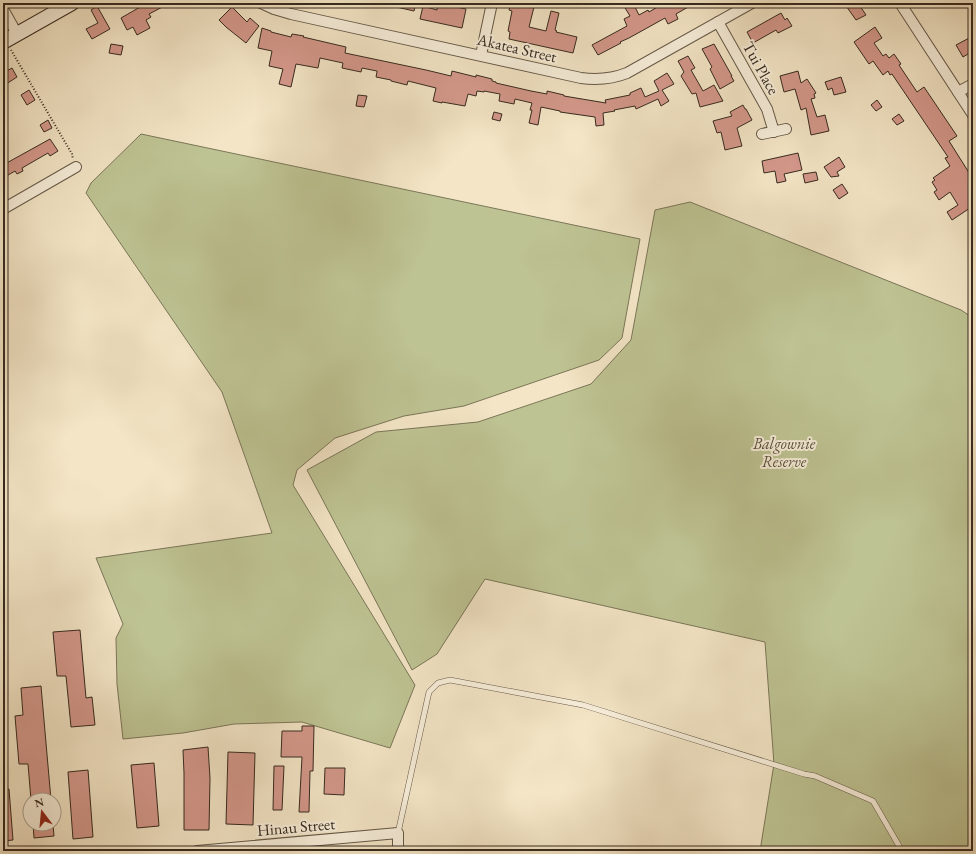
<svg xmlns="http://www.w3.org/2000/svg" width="976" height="854" viewBox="0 0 976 854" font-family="'EB Garamond',serif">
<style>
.green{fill:#bec393;stroke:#7a7658}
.building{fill:#d4988b;stroke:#362a1e}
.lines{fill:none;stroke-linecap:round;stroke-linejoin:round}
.service-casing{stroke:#655948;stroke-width:6}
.minor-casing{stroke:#655948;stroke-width:12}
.secondary-casing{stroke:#362a1e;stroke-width:16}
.path{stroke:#362a1e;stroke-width:2;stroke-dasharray:1 2;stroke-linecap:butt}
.service{stroke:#f7eeda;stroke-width:5}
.minor{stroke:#f7eeda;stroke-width:10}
.secondary{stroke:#f7eeda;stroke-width:14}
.labels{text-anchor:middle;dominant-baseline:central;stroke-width:4;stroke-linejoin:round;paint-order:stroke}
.street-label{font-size:16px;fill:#362a1e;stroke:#f7eeda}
.park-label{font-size:16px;font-style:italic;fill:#58503b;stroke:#f7eeda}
</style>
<rect width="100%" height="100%" fill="#f3e5c6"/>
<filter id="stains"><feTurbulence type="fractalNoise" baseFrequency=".005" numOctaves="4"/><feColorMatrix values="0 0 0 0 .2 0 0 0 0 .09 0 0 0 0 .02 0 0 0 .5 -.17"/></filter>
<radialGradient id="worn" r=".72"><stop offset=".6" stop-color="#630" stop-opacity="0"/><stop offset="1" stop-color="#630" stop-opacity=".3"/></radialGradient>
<g class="green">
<polygon points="141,134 640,239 622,338 599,360 464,406 404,416 335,438 297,470 293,485 415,685 390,748 302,722 234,724 183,733 123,739 117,684 116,638 123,624 96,558 272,533 222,392 86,193 91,183"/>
<polygon points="690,202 961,310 973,318 973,851 760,851 774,764 765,642 485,579 437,654 412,670 307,470 376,432 478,422 591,384 631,340 655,210"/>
</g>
<g class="building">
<polygon points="147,3 170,3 149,14 151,17 146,20 150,28 137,35 133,27 127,30 121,18"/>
<polygon points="393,3 416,3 414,11 392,6"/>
<polygon points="438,3 466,9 462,28 420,19 423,6 437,10"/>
<polygon points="511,3 535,3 529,27 546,31 551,11 559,13 555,30 557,31 556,32 577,37 573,53 509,39 510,32 508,31 512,11 509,10"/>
<polygon points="622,3 633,3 639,15 648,10 649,12 664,3 695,3 676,14 678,19 668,24 665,18 629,38 620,42 621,43 598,55 592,45 627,26 624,19 630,16"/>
<polygon points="844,3 858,3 866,15 856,20"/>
<polygon points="97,6 110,29 92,39 86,29 98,23 91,10"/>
<polygon points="232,7 247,22 250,18 259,26 246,43 226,27 219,20"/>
<polygon points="781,13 785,20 787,18 792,26 778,33 776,30 753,43 747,32"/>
<polygon points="875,27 882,38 874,43 883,56 886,54 889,58 894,54 901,64 899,65 917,92 924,87 957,136 949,141 973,179 973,206 952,220 947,212 958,205 950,192 939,200 934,192 937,190 932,182 935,180 933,178 950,166 945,158 948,157 892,74 890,75 888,71 883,75 873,61 869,64 854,42"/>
<polygon points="262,28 271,31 271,32 291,37 292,34 304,36 303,37 346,47 345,53 426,70 451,76 452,71 476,77 476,75 492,79 492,81 496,82 496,83 531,91 547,94 547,91 564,95 564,96 606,103 605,100 630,95 630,93 641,88 645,97 659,91 654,81 667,73 674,84 662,90 669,101 661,106 658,99 636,109 635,106 614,110 615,111 603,113 604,125 596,126 595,117 560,112 560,111 541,107 538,125 529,123 532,110 530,110 532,103 515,99 514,104 499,101 500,94 484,91 484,92 477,91 476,96 468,94 465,106 442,102 442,103 433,101 436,88 408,81 407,85 391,81 391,80 376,77 377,72 377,71 362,68 361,72 342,68 343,63 320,58 318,68 296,64 291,87 279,84 283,69 269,66 272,51 258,48"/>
<polygon points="973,36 973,51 963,57 956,45"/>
<polygon points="111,44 123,46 121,55 109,53"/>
<polygon points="714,44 732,76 731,76 734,81 720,89 710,69 712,67 702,49"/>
<polygon points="688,56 695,68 691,70 703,91 714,85 723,101 700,107 696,93 692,94 681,76 684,72 678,61"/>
<polygon points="12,68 17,77 3,86 3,73"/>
<polygon points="798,71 801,83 807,79 816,93 814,94 815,98 811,99 817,117 825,115 829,131 811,135 806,108 801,110 795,89 784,92 780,76"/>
<polygon points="841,77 846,92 834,95 832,88 828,90 825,82"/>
<polygon points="29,90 35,100 27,105 21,95"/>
<polygon points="358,95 367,96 364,107 356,106"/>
<polygon points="877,100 882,107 876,111 871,105"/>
<polygon points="743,105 745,109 746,109 752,120 737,128 742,146 725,150 721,132 717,133 713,121 732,116 730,112"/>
<polygon points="494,112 502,114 500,121 492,119"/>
<polygon points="899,114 904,121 897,125 892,119"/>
<polygon points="48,120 52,128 44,132 40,125"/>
<polygon points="50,139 58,151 50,156 48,153 22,168 23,171 17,174 15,171 3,178 3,165"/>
<polygon points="798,153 802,170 784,174 786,181 777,183 775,171 764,173 762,161"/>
<polygon points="839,157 845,167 837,172 839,176 831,177 824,167"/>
<polygon points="816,172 818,180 805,183 803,174"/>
<polygon points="842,184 848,193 839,199 833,190"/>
<polygon points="80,630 86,698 92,697 95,725 71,727 66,676 57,676 53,632"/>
<polygon points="41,686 51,800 31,800 28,764 19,764 15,716 23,715 21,688"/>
<polygon points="302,726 314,726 313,771 310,771 309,812 299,812 302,757 281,757 282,731 302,731"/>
<polygon points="208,747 210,778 209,830 184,830 184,773 183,750"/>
<polygon points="228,752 255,753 253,825 226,824"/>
<polygon points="154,763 159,826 137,828 131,765"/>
<polygon points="274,766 284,766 282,810 273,810"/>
<polygon points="325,768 345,768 344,795 324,794"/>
<polygon points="88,770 93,837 73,839 68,772"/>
<polygon points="3,789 9,789 13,840 3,841"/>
<polygon points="33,824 53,824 54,836 34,838"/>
</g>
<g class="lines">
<defs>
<polyline id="service" points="398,833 429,692 438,683 450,680 583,705 804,774 815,776 873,801 902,851"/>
<g id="minor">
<path d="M 261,3 L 274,9 L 291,14 L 581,78 C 597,80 612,79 627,73 L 752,3"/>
<polyline points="900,3 973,115"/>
<polyline points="3,9 17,34"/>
<polyline points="718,22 767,109 774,132"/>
<polyline points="481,55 492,3"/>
<polyline points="958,92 973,84"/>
<polyline points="762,134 786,129"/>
<polyline points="3,209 76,167"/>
<polyline points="197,851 398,833 398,851"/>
</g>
<polyline id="secondary" points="3,42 72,3"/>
</defs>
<use href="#service" class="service-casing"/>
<use href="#minor" class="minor-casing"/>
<use href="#secondary" class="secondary-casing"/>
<polyline class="path" points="11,50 72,154 73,159"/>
<use href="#service" class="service"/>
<use href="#minor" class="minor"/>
<use href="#secondary" class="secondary"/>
</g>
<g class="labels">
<g class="street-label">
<text transform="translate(517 48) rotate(13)">Akatea Street</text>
<text transform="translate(761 68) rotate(61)">Tui Place</text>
<text transform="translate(296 827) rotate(-5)">Hinau Street</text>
</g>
<g class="park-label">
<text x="784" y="443">Balgownie<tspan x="784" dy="18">Reserve</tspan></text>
</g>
</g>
<rect width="976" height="854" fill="none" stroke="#f3e5c6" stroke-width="16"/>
<rect x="4" y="4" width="968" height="846" fill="none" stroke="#362a1e" stroke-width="2"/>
<rect x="8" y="8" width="960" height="838" fill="none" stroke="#362a1e"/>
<g transform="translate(42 812) rotate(344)"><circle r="19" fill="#f7eeda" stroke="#aaa08f"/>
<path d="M0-3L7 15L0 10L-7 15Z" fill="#8f2418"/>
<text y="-6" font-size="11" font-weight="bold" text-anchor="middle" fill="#362a1e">N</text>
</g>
<rect width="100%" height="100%" filter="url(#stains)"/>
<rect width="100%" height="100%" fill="url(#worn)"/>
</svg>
